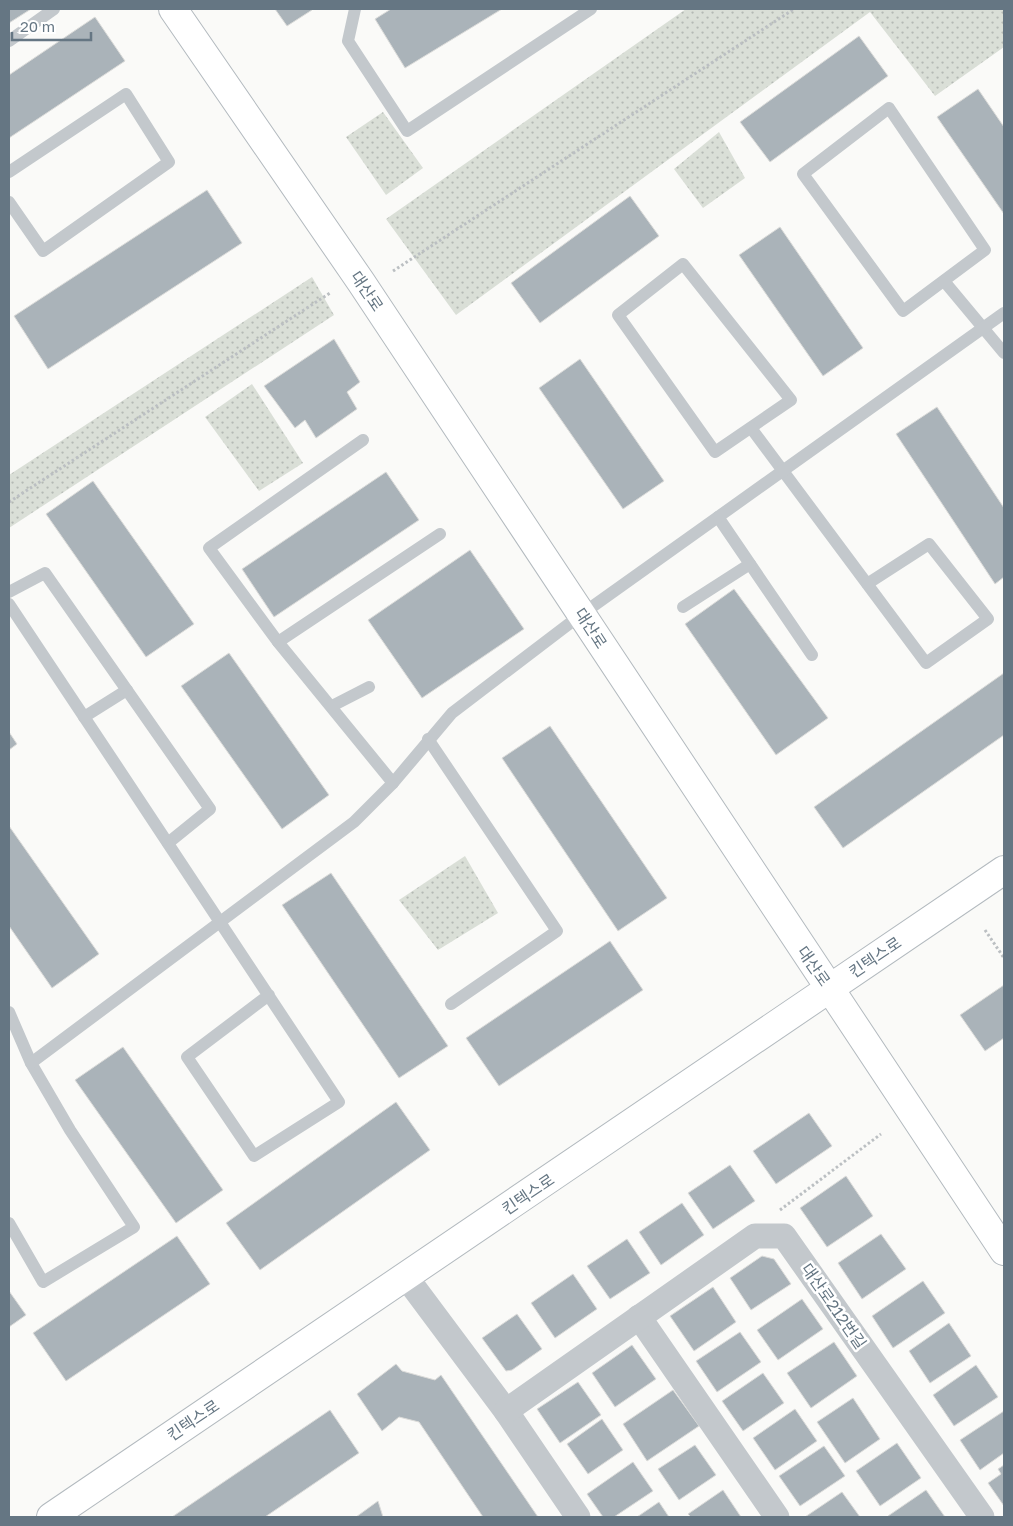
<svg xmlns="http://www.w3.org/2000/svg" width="1013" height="1526" viewBox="0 0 1013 1526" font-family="'Golos Text','Noto Sans KR',sans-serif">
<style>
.park{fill:url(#park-dots)}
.building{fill:#aab3b9;stroke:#dcdcda}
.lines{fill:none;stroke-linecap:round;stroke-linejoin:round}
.secondary-casing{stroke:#b3babf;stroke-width:30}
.path{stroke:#bbbfc2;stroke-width:3;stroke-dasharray:2.5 2.5;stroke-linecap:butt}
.lane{stroke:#c3c8cc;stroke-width:12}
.street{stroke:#c3c8cc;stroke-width:25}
.secondary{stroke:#fff;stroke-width:28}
.labels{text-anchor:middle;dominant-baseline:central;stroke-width:5;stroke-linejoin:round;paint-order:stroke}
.street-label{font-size:16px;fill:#657683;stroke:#fff}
</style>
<defs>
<pattern id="park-dots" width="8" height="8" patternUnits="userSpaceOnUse" patternTransform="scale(1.25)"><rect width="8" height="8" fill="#dadfd7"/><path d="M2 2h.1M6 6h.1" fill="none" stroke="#b4b9b4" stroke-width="1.8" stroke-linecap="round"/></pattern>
</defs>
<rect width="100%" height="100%" fill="#fafaf8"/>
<g class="park">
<polygon points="686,9 1004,9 1004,47 935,96 870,12 456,315 386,219"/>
<polygon points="383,112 423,168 386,195 346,137"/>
<polygon points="719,132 745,178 703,208 674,169"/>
<polygon points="312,277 334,315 9,528 9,475"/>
<polygon points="252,384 303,463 259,491 205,417"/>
<polygon points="465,856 498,913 438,950 399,900"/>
</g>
<g class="building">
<polygon points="9,9 31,9 9,23"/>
<polygon points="275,9 311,9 312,10 287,26"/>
<polygon points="391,9 502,9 405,68 375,19"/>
<polygon points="95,17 125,61 9,138 9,75"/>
<polygon points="859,36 888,76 770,162 740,122"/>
<polygon points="978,89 1004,127 1004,214 937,117"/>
<polygon points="207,190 242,243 48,369 14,316"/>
<polygon points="630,196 659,236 540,323 511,283"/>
<polygon points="780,227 863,348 823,376 739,255"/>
<polygon points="334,339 360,382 347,392 357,409 316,438 305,420 295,428 264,386"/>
<polygon points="580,359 664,481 623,509 539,388"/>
<polygon points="937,407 1004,508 1004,577 995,584 896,434"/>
<polygon points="386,472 419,520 274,617 242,569"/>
<polygon points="93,481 194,624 146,657 46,514"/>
<polygon points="470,550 524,629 422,698 368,620"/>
<polygon points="734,589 828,718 776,755 685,624"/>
<polygon points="229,653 329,795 282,829 181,686"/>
<polygon points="1004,673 1004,735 843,848 814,807"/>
<polygon points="550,726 667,898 618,931 502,758"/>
<polygon points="9,732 17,744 9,750"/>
<polygon points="9,826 99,954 52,988 9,926"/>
<polygon points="331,873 448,1046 399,1078 282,905"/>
<polygon points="610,941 643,990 499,1086 466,1038"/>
<polygon points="1004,985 1004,1038 985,1051 960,1015"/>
<polygon points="123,1047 223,1190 176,1223 75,1080"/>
<polygon points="396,1102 430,1150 260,1270 226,1223"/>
<polygon points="809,1113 832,1146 776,1184 753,1151"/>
<polygon points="730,1165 755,1201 713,1229 688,1193"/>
<polygon points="846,1176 873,1216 827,1247 800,1208"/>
<polygon points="682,1203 704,1235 661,1265 639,1232"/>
<polygon points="881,1234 906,1269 862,1299 838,1263"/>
<polygon points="177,1236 210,1284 66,1381 33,1333"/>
<polygon points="627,1239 650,1273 610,1299 587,1266"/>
<polygon points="762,1256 774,1259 791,1284 751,1310 730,1278"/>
<polygon points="573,1274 597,1309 555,1338 531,1303"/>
<polygon points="923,1281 945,1313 893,1348 872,1316"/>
<polygon points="713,1287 736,1322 694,1351 670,1316"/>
<polygon points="9,1291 26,1315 9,1327"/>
<polygon points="802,1299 823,1329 778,1360 757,1330"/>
<polygon points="517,1314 542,1349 512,1370 506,1371 482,1338"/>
<polygon points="949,1323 971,1356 930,1383 909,1351"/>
<polygon points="740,1332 761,1362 717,1392 696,1361"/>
<polygon points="834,1342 857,1376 811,1408 787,1373"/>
<polygon points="632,1345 656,1379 615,1407 592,1373"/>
<polygon points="396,1364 402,1371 435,1380 441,1375 538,1517 483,1517 419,1422 399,1417 382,1431 357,1394"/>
<polygon points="976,1365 998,1397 954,1426 933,1395"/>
<polygon points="763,1373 784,1403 743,1431 722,1401"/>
<polygon points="578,1382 601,1415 560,1443 537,1409"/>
<polygon points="673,1390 699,1426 647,1461 623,1424"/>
<polygon points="853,1398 880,1439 845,1463 817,1422"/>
<polygon points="795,1409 817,1441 775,1470 753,1438"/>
<polygon points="330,1410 359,1453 265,1517 172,1517"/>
<polygon points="1004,1411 1004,1453 980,1470 960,1440"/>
<polygon points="602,1419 623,1450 588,1474 567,1444"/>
<polygon points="897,1443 921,1478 880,1506 856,1471"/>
<polygon points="695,1445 716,1475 679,1500 658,1469"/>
<polygon points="824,1446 845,1476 800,1506 779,1476"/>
<polygon points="633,1462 653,1491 614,1517 603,1517 587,1494"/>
<polygon points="1004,1465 1004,1506 988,1483 1001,1474 998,1469"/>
<polygon points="723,1490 741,1517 691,1517 688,1514"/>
<polygon points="926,1490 945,1517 889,1517 888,1516"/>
<polygon points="842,1492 860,1517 805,1517"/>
<polygon points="378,1501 383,1517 356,1517"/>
<polygon points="659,1502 669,1517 637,1517"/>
</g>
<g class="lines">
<defs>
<g id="secondary">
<polyline points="173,9 361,282 1004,1251"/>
<polyline points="51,1517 1004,870"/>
</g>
</defs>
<use href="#secondary" class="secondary-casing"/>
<g class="path">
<polyline points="393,271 794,9"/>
<polyline points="9,502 330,293"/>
<polyline points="985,930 1004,958"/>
<polyline points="780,1210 881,1134"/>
</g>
<g class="lane">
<polyline points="355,9 348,41 407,131 591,9"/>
<polyline points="9,41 54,9"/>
<polygon points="889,108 985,250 903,311 803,174"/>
<polyline points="9,172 126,94 169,162 43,251 9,202"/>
<polygon points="683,264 791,400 715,452 618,315"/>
<polyline points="944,281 1004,353"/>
<polyline points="751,428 926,663 988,619 929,544 867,584"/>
<polyline points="718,517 812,655"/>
<polyline points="9,592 45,573 210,809 168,843"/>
<path d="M 9,604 C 119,770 230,935 339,1102 L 254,1156 L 187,1057 L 269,995"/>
<polyline points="683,607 750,564"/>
<polyline points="278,642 209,548 363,440"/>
<polyline points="332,706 369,687"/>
<polyline points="84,717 127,690"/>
<polyline points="428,739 557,931 451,1004"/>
<polyline points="393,783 278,642 440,534"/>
<polyline points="9,1012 31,1063 70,1130 134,1227 43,1282 9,1223"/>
<polyline points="31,1063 354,822 393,783 452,713 582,614 1004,313"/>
</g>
<g class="street">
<polyline points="406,1277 506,1411 578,1517"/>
<polyline points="639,1317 777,1517"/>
<polyline points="506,1411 755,1236 784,1236 982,1517"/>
</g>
<use href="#secondary" class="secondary"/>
</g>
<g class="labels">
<g class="street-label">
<text transform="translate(367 291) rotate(56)">대산로</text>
<text transform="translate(591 628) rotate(57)">대산로</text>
<text transform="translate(875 957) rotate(-34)">킨텍스로</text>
<text transform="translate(814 966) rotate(55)">대산로</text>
<text transform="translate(528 1194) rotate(-34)">킨텍스로</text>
<text transform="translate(834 1306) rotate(55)">대산로212번길</text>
<text transform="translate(193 1420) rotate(-34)">킨텍스로</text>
</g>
</g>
<rect width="1013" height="1526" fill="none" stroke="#657683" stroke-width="20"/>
<path d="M12 32v8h79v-8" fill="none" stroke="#657683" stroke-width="2.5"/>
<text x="20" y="32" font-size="15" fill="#657683" stroke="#ffffff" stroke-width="4" paint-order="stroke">20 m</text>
</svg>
